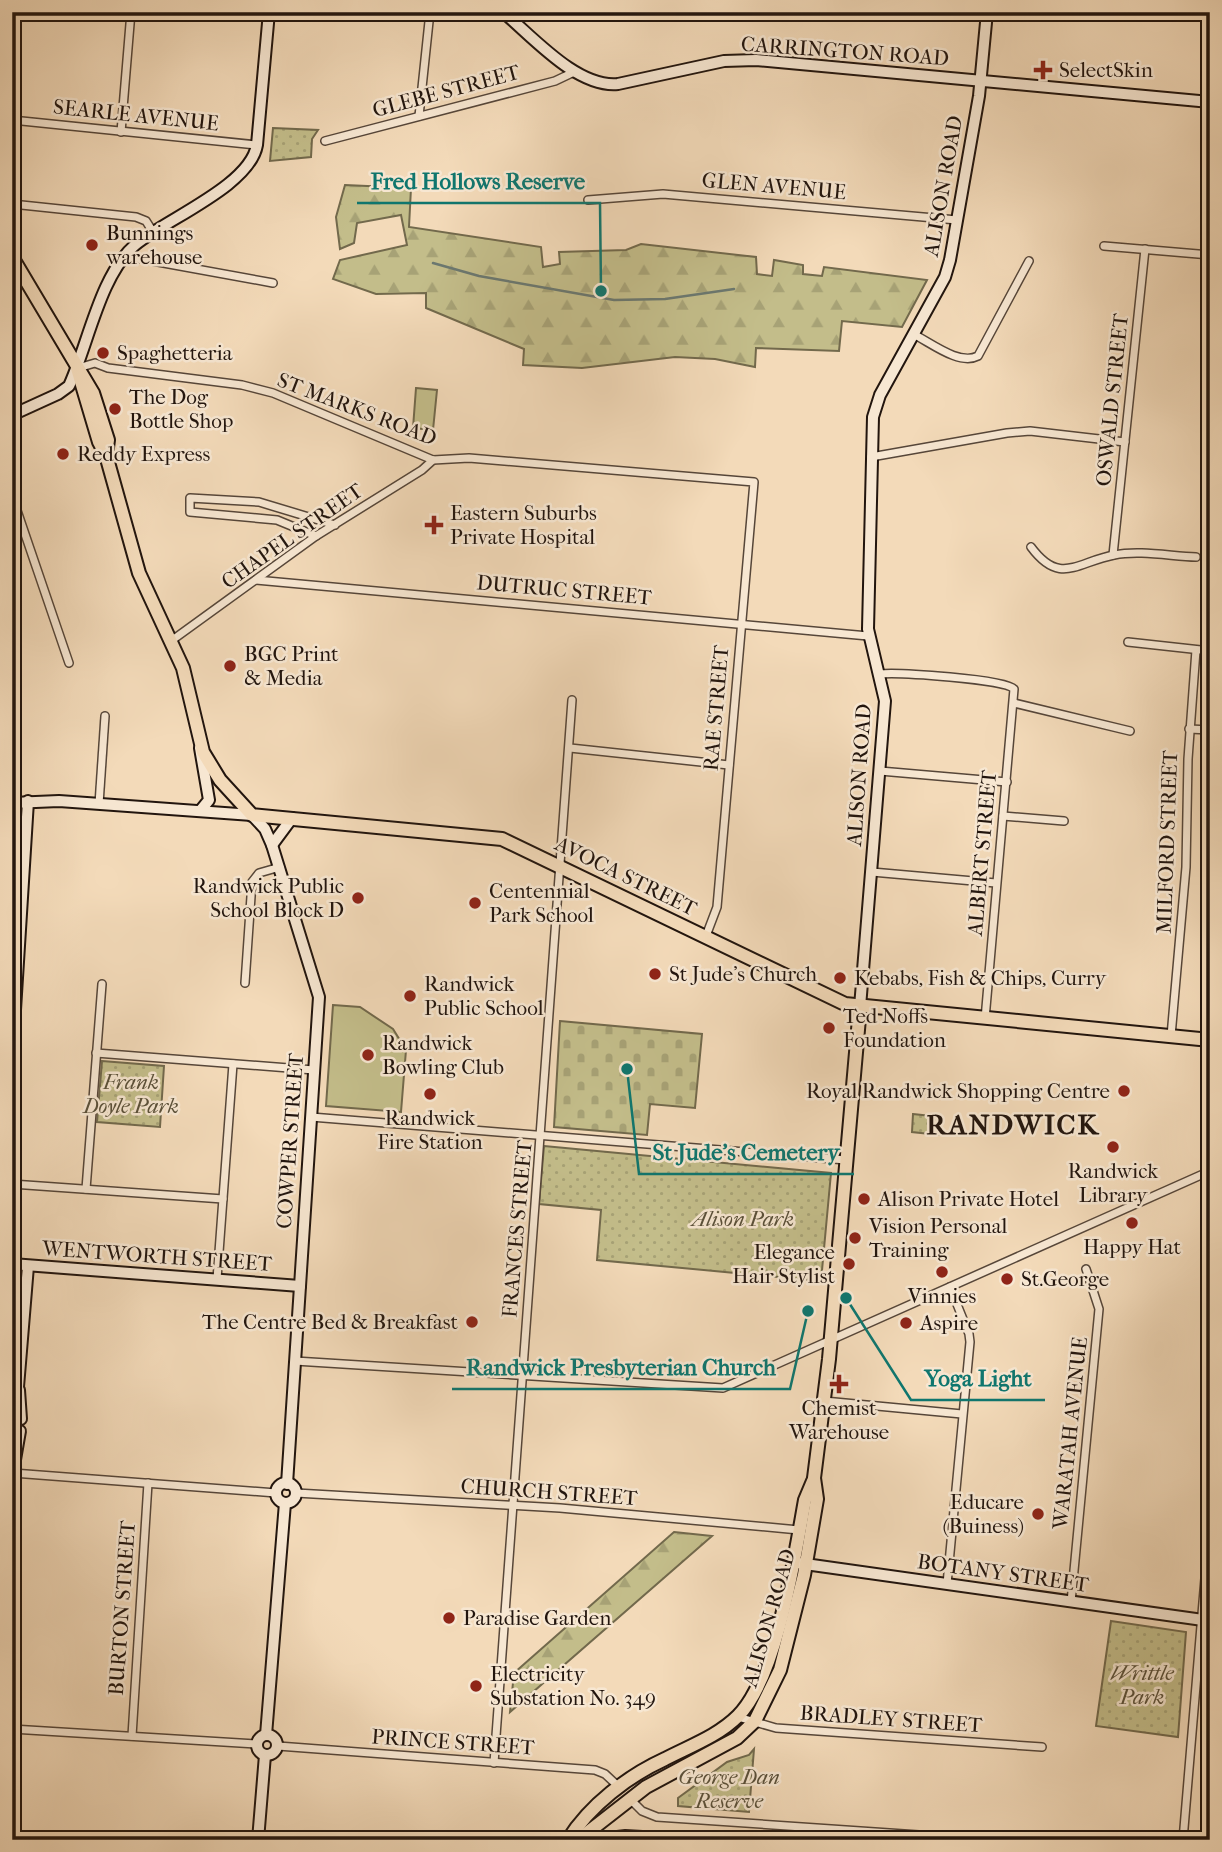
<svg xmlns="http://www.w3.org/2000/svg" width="1222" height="1852" viewBox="0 0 1222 1852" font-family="'IM FELL French Canon',serif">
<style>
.grass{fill:url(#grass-dots);stroke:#72694c;stroke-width:2}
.forest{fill:url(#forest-firs);stroke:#72694c;stroke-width:2}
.cemetery{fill:url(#cemetery-stones);stroke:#72694c;stroke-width:2}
.pitch{fill:#c3bd8a;stroke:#72694c;stroke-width:2}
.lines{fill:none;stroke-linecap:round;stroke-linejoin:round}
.stream{stroke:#6b7870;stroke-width:2.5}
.street-casing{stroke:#564639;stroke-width:10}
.secondary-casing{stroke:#22150e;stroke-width:14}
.primary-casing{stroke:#22150e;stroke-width:16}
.street{stroke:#f7e7d2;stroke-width:7}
.secondary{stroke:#f7e7d2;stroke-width:10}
.primary{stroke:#f3dab9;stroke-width:12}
.tram{stroke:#22150e;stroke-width:2}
.poi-dot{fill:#8f2418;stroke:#f7e7d2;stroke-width:2.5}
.labels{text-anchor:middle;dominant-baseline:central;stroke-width:5;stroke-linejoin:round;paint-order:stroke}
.street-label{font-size:21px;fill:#22150e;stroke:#f7e7d2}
.poi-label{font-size:21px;fill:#22150e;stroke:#f7e7d2;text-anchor:start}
.park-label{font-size:21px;font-style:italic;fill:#5a5039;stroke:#f7e7d2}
.district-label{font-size:28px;font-weight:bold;letter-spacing:2px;fill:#22150e;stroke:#f7e7d2}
.leader{fill:none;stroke:#0f766e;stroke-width:2.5}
.callout-dot{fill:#0f766e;stroke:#f7e7d2;stroke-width:2.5}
.callout-label{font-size:23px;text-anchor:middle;font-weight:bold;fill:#0f766e;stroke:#f7e7d2;stroke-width:5;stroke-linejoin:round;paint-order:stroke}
</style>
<defs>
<pattern id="grass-dots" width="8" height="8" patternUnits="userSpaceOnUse" patternTransform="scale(1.75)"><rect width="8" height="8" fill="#c3bd8a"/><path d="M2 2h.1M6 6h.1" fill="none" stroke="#a7a276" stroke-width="1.8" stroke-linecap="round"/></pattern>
<pattern id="forest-firs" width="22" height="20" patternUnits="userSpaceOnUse" patternTransform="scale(1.75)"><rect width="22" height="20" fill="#c3bd8a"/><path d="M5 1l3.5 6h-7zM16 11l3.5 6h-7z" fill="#a7a276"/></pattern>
<pattern id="cemetery-stones" width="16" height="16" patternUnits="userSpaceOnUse" patternTransform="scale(1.75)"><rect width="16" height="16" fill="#c3bd8a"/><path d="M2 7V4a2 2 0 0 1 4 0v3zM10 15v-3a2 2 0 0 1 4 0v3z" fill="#a7a276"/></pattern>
</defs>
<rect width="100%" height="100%" fill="#f3dab9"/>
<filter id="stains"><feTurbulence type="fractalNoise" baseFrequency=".00286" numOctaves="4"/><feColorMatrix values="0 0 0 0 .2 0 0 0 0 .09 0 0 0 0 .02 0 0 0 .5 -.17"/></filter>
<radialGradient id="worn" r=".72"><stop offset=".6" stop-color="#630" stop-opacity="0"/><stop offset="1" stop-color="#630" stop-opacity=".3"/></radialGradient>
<g class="grass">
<polygon points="273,128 318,130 312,139 311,157 270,161"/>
<polygon points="102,1061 164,1066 160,1127 97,1122"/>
<polygon points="913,1114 940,1117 939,1135 912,1132"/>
<polygon points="544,1146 831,1173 821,1281 597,1260 601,1210 539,1204"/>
<polygon points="1111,1621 1186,1632 1178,1737 1096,1726"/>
<polygon points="754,1749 749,1812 678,1806 678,1798 727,1762 749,1755"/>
</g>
<g class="forest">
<polygon points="345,185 411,188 409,227 541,247 543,267 560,264 559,252 626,250 641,244 756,257 757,274 772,276 774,260 803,265 803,274 822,276 824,267 927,280 902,327 842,321 839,351 756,348 755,367 715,359 675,357 582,368 523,365 524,349 426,308 426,293 376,294 333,279 340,260 407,245 401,215 357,223 354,243 340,249 336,217"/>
<polygon points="674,1532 712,1536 510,1712 514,1673"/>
</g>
<polygon class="cemetery" points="560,1021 702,1034 695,1108 650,1104 647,1135 554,1127"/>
<g class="pitch">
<polygon points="416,388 437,390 433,430 413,428"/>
<polygon points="333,1005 360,1007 393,1029 406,1050 401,1112 326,1106"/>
</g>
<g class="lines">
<polyline class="stream" points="433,263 479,276 614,300 665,299 734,289"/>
<defs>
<g id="street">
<polyline points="419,116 430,12"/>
<polyline points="12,120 257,145"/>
<polyline points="121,132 131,12"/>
<polyline points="325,141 555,81 574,72"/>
<polyline points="588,200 663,194 957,220"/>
<polyline points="12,204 136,217 146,221 153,232"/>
<polyline points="1104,246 1210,255"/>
<polyline points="125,256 273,283"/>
<path d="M 913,334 C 930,342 959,366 978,356 L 1029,261"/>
<polyline points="78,368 95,363 108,368 242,385 273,393 433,460 469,458 754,482 717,907 706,936"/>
<polyline points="871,457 1007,433 1030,431 1125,442"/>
<polyline points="12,496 69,663"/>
<polyline points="316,536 277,520 190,512 190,498 259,502 335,525"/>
<path d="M 1031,547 C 1060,586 1077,562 1114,555 C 1139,550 1170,556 1196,557"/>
<polyline points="1113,555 1145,249"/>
<polyline points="256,580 868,636"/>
<polyline points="171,641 316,536 422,470 433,460"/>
<polyline points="1128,642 1210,651"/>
<path d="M 879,674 C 897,672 1005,679 1014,689 L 985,1019"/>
<polyline points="1014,703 1130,731"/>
<polyline points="1189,729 1210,730"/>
<polyline points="570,748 729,765"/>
<polyline points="880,771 1007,782"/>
<polyline points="99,804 105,716"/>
<polyline points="1003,816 1064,821"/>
<polyline points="872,872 996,883"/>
<polyline points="245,983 252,882 259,873 280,867"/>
<polyline points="1171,1036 1186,867 1188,759 1196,650"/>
<polyline points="96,1053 314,1070"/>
<polyline points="311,1117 846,1160"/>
<polyline points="12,1184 223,1199"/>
<polyline points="86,1189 102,984"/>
<polyline points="217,1279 233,1064"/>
<polyline points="295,1361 723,1388 1210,1171"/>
<polyline points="824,1401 962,1414"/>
<polyline points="13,1473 276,1493"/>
<polyline points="296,1493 560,1508 799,1530"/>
<polyline points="947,1584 970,1342 969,1334 950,1287"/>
<polyline points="1071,1602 1099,1309 1086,1269"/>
<polyline points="738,1717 776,1728 1042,1747"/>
<polyline points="12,1729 257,1744"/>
<polyline points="132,1736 148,1483"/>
<polyline points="278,1746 595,1770 605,1774 619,1787"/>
<polyline points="494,1763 572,700"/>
<polyline points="630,1799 642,1811 657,1817 992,1840"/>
<polyline points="1183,1840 1210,1519"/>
</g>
<g id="secondary">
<path d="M 503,12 C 533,37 577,88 618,84 L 724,61 L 756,60 L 1210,102"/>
<path d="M 12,415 L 58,394 L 69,386 C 88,345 100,275 135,245 C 166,219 250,186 257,145 L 269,12"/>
<polyline points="200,748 209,800 200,811"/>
<polyline points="12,803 59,801 252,815 265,829 272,845 319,997 287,1484"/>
<polyline points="272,845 292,818"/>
<polyline points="860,1007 885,701 868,629 873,417 880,395 945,277 950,260 979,96 987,12"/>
<polyline points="12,1058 28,801"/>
<polyline points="12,1264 300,1286"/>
<polyline points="19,1390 21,1419"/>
<polyline points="12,1411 18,1387 28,1266"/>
<polyline points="12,1477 20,1431"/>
<circle cx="286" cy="1493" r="10"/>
<polyline points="798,1563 1210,1621"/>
<circle cx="267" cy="1745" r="10"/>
<polyline points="266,1735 285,1503"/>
<polyline points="258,1840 265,1755"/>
</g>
<g id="primary">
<polyline points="12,257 93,393 108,440 106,455"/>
<polyline points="77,368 99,442 106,455 139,573 183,668 203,752 220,780 252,815 502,839 845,1004 1210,1040"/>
<path d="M 568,1840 C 590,1805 628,1776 665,1759 C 690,1746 718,1736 738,1716 C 777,1677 795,1555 805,1500 L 813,1481"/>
<polyline points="578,1840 646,1787 737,1738 755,1721 780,1670 804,1575 817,1499 814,1478 829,1359 860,1007"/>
</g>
</defs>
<use href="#street" class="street-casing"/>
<use href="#secondary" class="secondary-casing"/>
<use href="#primary" class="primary-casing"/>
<use href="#street" class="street"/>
<use href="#secondary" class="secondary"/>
<use href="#primary" class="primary"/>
<polyline class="tram" points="593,1840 608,1832 625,1830 806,1840"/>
</g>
<g class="poi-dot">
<path d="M1039.5 59.5h7v7h7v7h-7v7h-7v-7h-7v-7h7z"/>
<circle cx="92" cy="245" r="7"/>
<circle cx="103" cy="353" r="7"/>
<circle cx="115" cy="409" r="7"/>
<circle cx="63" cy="454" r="7"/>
<path d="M430.5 514.5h7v7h7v7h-7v7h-7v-7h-7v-7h7z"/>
<circle cx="230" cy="666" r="7"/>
<circle cx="358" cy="898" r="7"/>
<circle cx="475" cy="903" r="7"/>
<circle cx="655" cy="974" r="7"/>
<circle cx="840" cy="978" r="7"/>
<circle cx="410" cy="996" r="7"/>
<circle cx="829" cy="1028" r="7"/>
<circle cx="368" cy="1055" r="7"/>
<circle cx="1124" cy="1091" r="7"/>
<circle cx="430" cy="1094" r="7"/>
<circle cx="1113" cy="1147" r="7"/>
<circle cx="864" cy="1199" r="7"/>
<circle cx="1132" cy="1223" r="7"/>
<circle cx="855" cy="1238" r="7"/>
<circle cx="849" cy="1264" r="7"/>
<circle cx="942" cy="1272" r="7"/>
<circle cx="1007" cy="1279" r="7"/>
<circle cx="472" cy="1322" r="7"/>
<circle cx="906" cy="1323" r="7"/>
<path d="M835.5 1373.5h7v7h7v7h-7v7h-7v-7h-7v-7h7z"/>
<circle cx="1038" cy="1514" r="7"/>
<circle cx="449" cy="1618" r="7"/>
<circle cx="476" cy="1686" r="7"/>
</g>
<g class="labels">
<g class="street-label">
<text transform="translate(845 51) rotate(4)">CARRINGTON ROAD</text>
<text transform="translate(446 91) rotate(-15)">GLEBE STREET</text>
<text transform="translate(136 115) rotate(6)">SEARLE AVENUE</text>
<text transform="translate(774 186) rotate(5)">GLEN AVENUE</text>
<text transform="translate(943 186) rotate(-80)">ALISON ROAD</text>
<text transform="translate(1112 400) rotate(-84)">OSWALD STREET</text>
<text transform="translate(357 409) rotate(21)">ST MARKS ROAD</text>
<text transform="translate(292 536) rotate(-35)">CHAPEL STREET</text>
<text transform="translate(564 590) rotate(5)">DUTRUC STREET</text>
<text transform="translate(716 708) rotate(-85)">RAE STREET</text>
<text transform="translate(859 775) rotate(-86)">ALISON ROAD</text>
<text transform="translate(1167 842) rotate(-88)">MILFORD STREET</text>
<text transform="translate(982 853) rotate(-85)">ALBERT STREET</text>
<text transform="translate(626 876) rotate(26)">AVOCA STREET</text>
<text transform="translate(290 1141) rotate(-86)">COWPER STREET</text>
<text transform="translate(517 1229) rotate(-85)">FRANCES STREET</text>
<text transform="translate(157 1256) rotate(4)">WENTWORTH STREET</text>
<text transform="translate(1070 1433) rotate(-84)">WARATAH AVENUE</text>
<text transform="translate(549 1492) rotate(4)">CHURCH STREET</text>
<text transform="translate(1003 1573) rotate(8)">BOTANY STREET</text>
<text transform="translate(122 1608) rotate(-86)">BURTON STREET</text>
<text transform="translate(769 1618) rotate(-74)">ALISON ROAD</text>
<text transform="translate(891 1719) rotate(4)">BRADLEY STREET</text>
<text transform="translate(453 1742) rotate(4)">PRINCE STREET</text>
</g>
<g class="poi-label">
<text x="1059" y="70">SelectSkin</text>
<text x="106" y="233">Bunnings<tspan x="106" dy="24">warehouse</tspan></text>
<text x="117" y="353">Spaghetteria</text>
<text x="129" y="397">The Dog<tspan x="129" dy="24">Bottle Shop</tspan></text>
<text x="77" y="454">Reddy Express</text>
<text x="450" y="513">Eastern Suburbs<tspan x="450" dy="24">Private Hospital</tspan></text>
<text x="244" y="654">BGC Print<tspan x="244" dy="24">&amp; Media</tspan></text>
<text x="344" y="886" text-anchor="end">Randwick Public<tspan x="344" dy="24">School Block D</tspan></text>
<text x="489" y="891">Centennial<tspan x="489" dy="24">Park School</tspan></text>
<text x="669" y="974">St Jude's Church</text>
<text x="854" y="978">Kebabs, Fish &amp; Chips, Curry</text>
<text x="424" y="984">Randwick<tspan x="424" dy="24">Public School</tspan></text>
<text x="843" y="1016">Ted Noffs<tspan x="843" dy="24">Foundation</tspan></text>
<text x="382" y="1043">Randwick<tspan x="382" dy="24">Bowling Club</tspan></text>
<text x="1110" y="1091" text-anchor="end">Royal Randwick Shopping Centre</text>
<text x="430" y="1118" text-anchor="middle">Randwick<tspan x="430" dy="24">Fire Station</tspan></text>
<text x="1113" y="1171" text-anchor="middle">Randwick<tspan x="1113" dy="24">Library</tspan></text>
<text x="878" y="1199">Alison Private Hotel</text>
<text x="869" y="1226">Vision Personal<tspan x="869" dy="24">Training</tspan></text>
<text x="1132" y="1247" text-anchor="middle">Happy Hat</text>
<text x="835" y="1252" text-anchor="end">Elegance<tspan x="835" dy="24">Hair Stylist</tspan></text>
<text x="1021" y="1279">St.George</text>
<text x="942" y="1296" text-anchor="middle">Vinnies</text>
<text x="458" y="1322" text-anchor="end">The Centre Bed &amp; Breakfast</text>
<text x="920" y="1323">Aspire</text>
<text x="839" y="1408" text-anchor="middle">Chemist<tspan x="839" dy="24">Warehouse</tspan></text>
<text x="1024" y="1502" text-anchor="end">Educare<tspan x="1024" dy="24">(Buiness)</tspan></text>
<text x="463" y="1618">Paradise Garden</text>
<text x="490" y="1674">Electricity<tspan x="490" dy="24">Substation No. 349</tspan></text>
</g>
<g class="park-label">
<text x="131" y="1082">Frank<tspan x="131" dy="24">Doyle Park</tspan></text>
<text x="743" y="1219">Alison Park</text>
<text x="1142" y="1673">Writtle<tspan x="1142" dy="24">Park</tspan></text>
<text x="729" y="1777">George Dan<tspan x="729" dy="24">Reserve</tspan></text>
</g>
<g class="district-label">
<text x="1013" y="1124">RANDWICK</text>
</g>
</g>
<path class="leader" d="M601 291L600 203H357M627 1069L639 1174H854M808 1311L790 1389H452M846 1298L911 1400H1045"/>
<g class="callout-dot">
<circle cx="601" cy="291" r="7"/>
<circle cx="627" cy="1069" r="7"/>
<circle cx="808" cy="1311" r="7"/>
<circle cx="846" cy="1298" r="7"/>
</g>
<g class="callout-label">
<text x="478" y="189">Fred Hollows Reserve</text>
<text x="746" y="1160">St Jude's Cemetery</text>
<text x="621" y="1375">Randwick Presbyterian Church</text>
<text x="978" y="1386">Yoga Light</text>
</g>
<rect width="1222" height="1852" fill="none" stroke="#f3dab9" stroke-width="42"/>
<rect x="14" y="14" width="1194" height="1824" fill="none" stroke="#22150e" stroke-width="3.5"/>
<rect x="21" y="21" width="1180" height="1810" fill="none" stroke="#22150e" stroke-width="2"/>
<rect width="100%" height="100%" filter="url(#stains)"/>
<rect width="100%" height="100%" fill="url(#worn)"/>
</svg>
